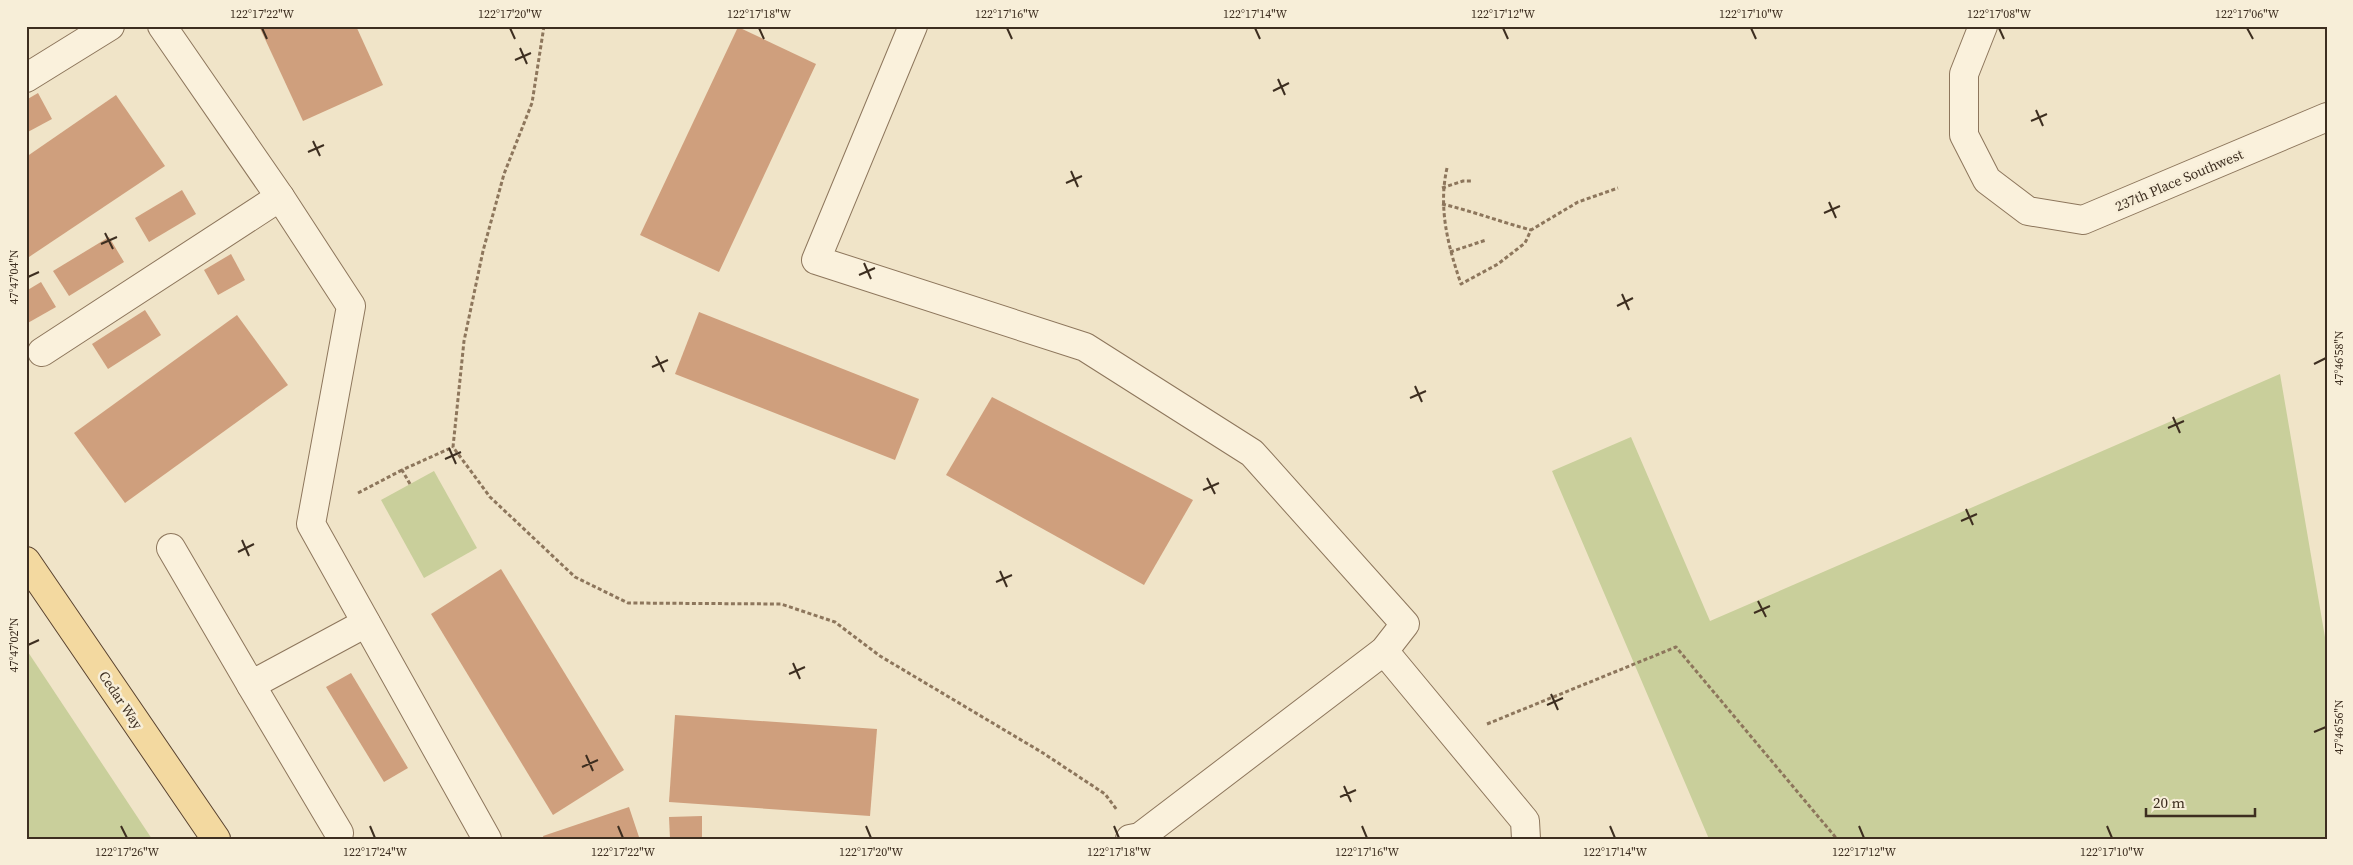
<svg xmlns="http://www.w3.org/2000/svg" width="2353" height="865" viewBox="0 0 2353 865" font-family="'Source Serif 4',serif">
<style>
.green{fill:#c9cf9b}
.building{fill:#cf9f7d}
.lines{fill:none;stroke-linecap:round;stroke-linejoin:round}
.minor-casing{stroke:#8d765c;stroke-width:30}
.major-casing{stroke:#5b4430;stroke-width:30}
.path{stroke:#8d765c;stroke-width:3;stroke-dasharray:4 2.5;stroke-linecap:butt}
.minor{stroke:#faf1dc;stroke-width:28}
.major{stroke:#f3d9a0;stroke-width:28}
.ticks{fill:none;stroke:#3d2e20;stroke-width:2}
.labels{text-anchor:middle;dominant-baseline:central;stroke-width:5;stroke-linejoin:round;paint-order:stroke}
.street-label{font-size:14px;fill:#3d2e20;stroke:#f7eed8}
.neatline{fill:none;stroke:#3d2e20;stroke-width:2}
.ticks-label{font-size:12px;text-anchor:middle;fill:#3d2e20}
</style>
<rect width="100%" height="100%" fill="#f0e4c8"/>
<g class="green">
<polygon points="2280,374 2327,649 2327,839 1709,839 1552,471 1631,437 1710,621"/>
<polygon points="434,471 477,548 424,578 381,500"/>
<polygon points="26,649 152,839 26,839"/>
</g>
<g class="building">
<polygon points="259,26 356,26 383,85 303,121"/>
<polygon points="738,27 816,64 719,272 640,235"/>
<polygon points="38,93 52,119 26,133 26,100"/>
<polygon points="116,95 165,166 26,259 26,157"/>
<polygon points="182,190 196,214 149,242 135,218"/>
<polygon points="109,237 124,262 69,296 53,271"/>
<polygon points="231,254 245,280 218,295 204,270"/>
<polygon points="41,282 56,307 26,324 26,291"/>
<polygon points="145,310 161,335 108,369 92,344"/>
<polygon points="699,312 919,399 895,460 675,374"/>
<polygon points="237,315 288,385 125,503 74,433"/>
<polygon points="992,397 1193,500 1144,585 946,475"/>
<polygon points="501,569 624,770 553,815 431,614"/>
<polygon points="351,673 408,768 384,782 326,687"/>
<polygon points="675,715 877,729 870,816 669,802"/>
<polygon points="629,807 639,837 633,839 544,839 543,836"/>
<polygon points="702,816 702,839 670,839 669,817"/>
</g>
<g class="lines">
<defs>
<g id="minor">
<polyline points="162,26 280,197 351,306 311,524 487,839"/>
<polyline points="913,26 816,260 1085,347 1252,453 1405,624 1384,651 1140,837 1130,839"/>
<polyline points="1983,26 1964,74 1964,135 1987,180 2028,211 2083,220 2327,117"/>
<polyline points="26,78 110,26"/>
<polyline points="42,352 280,197"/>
<polyline points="171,548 251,685 366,623"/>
<polyline points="1384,651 1525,821 1526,839"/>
<polyline points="251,685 339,833"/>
</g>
<polyline id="major" points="26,561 216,839"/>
</defs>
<use href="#minor" class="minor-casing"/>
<use href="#major" class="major-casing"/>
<g class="path">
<polyline points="544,26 532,103 504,174 483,251 464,341 453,447 490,497 575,577 628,603 781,604 835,622 880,656 1043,753 1105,794 1117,810"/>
<path d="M 1447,168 C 1438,208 1448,246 1461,284 L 1498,264 L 1525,243 L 1531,230 L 1578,202 L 1618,188"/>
<polyline points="1442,188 1463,181 1473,181"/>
<path d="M 1442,204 C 1472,211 1501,222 1531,230"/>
<polyline points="1450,252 1486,240"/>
<polyline points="410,484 402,470 453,447"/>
<polyline points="358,493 402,470"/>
<polyline points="1487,724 1676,647 1837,839"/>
</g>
<use href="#minor" class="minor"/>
<use href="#major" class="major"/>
</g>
<path class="ticks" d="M 262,28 L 267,39M 510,28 L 515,39M 759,28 L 764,39M 1007,28 L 1012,39M 1255,28 L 1260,39M 1503,28 L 1508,39M 1751,28 L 1756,39M 1999,28 L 2004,39M 2247,28 L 2253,39M 520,48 L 527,64M 515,60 L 531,53M 1278,79 L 1285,95M 1273,91 L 1289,83M 2036,110 L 2043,126M 2031,121 L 2047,114M 313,141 L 320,156M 308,152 L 324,145M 1071,171 L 1078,187M 1066,183 L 1082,176M 1829,202 L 1836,218M 1824,213 L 1840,206M 105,233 L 113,249M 101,244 L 117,237M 864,263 L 871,279M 859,275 L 875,268M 28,277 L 39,272M 1622,294 L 1629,310M 1617,306 L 1633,298M 656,356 L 664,372M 2314,364 L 2326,358M 652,367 L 668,360M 1415,386 L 1422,402M 1410,398 L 1426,391M 2173,417 L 2180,433M 2168,428 L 2184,421M 449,448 L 456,464M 445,459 L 461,452M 1207,478 L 1215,494M 1203,490 L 1219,483M 1966,509 L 1973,525M 1961,521 L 1977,514M 242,540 L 249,556M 238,552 L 254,544M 1000,571 L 1007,587M 996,582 L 1012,575M 1758,601 L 1766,617M 1754,613 L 1770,606M 28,645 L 39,640M 793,663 L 800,679M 789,674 L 805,667M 1551,694 L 1558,710M 1547,705 L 1563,698M 2314,732 L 2326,727M 586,755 L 593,771M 582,767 L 598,760M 1344,786 L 1351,802M 1340,797 L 1356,790M 121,826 L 127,838M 370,826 L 375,838M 618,826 L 623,838M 866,826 L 871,838M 1114,826 L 1119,838M 1362,826 L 1367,838M 1610,826 L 1615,838M 1859,826 L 1864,838M 2107,826 L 2112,838"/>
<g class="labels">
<g class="street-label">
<text transform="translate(2179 180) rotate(-23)">237th Place Southwest</text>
<text transform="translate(121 700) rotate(56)">Cedar Way</text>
</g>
</g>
<rect width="2353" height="865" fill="none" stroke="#f7eed8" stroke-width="55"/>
<path d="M2146 808v8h109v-8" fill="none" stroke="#3d2e20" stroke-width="2.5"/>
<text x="2153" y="808" font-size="15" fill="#3d2e20" stroke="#f7eed8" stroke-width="4" paint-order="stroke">20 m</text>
<rect x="28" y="28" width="2298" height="810" class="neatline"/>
<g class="ticks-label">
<text x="262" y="18">122°17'22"W</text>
<text x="510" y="18">122°17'20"W</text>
<text x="759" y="18">122°17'18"W</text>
<text x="1007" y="18">122°17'16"W</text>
<text x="1255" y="18">122°17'14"W</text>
<text x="1503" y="18">122°17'12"W</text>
<text x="1751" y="18">122°17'10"W</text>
<text x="1999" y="18">122°17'08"W</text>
<text x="2247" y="18">122°17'06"W</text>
<text transform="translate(14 277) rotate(-90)" y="4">47°47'04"N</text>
<text transform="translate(2339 358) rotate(-90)" y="4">47°46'58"N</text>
<text transform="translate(14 645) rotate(-90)" y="4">47°47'02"N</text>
<text transform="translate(2339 727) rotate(-90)" y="4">47°46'56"N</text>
<text x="127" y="856">122°17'26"W</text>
<text x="375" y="856">122°17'24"W</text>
<text x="623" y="856">122°17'22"W</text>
<text x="871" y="856">122°17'20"W</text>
<text x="1119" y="856">122°17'18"W</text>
<text x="1367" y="856">122°17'16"W</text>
<text x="1615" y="856">122°17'14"W</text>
<text x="1864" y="856">122°17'12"W</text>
<text x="2112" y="856">122°17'10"W</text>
</g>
</svg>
